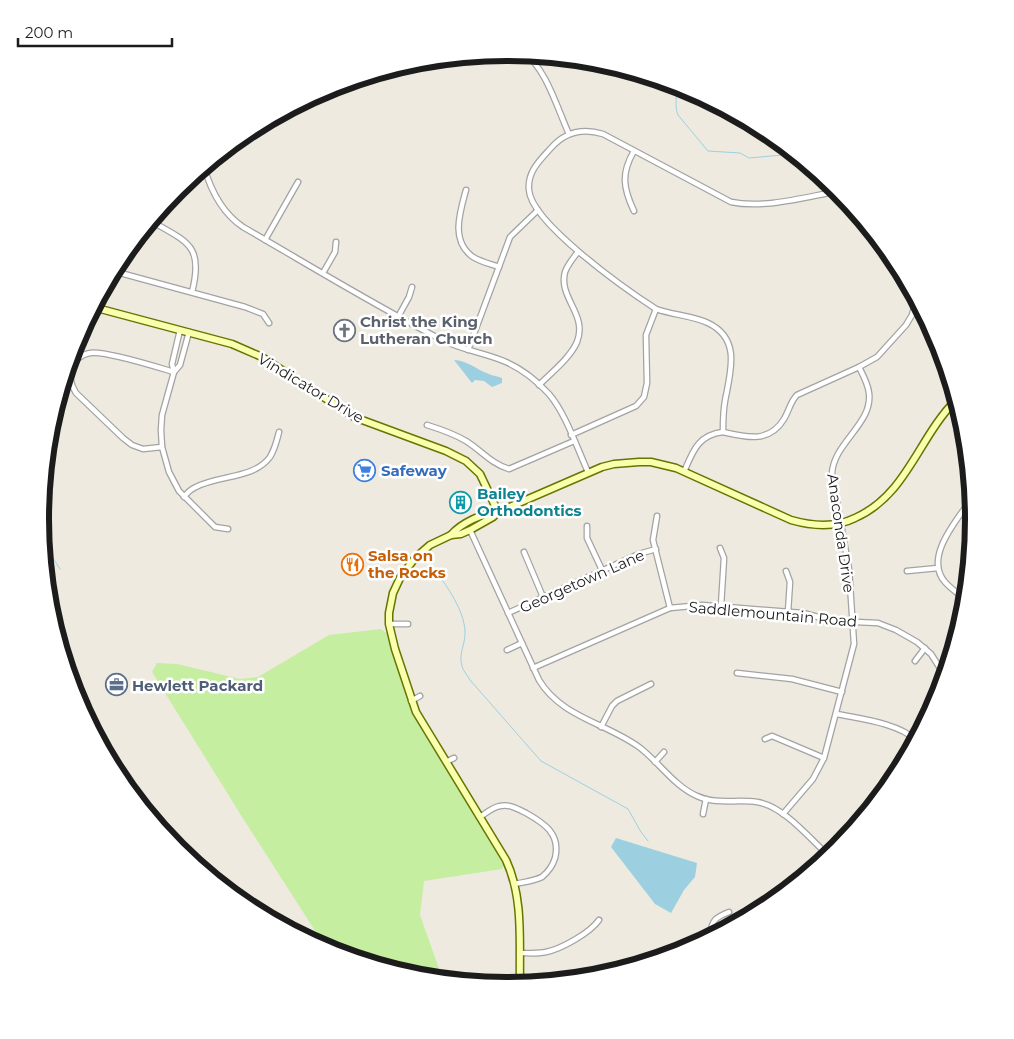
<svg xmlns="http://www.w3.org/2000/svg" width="1014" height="1039" viewBox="0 0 1014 1039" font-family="Montserrat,sans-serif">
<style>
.grass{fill:#c5eea0}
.water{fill:#9cd0e1}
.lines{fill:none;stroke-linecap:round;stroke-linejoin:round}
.stream{stroke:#9cd0e1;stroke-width:1}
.minor-casing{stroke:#a3a3a3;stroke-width:7}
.secondary-casing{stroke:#677500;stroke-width:9}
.minor{stroke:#fff;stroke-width:4.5}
.secondary{stroke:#faffad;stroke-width:6}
.labels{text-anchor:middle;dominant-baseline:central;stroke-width:5;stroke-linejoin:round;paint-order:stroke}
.worship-label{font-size:15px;font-weight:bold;fill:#5b616d;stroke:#fff;text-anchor:start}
.street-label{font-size:15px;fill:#1c1c1c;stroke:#fff}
.shop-label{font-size:15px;font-weight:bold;fill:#366cbe;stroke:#fff;text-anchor:start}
.culture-label{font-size:15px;font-weight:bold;fill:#0d838f;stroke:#fff;text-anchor:start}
.food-label{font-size:15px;font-weight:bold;fill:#c56008;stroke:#fff;text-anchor:start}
.service-label{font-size:15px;font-weight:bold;fill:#4e5e75;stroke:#fff;text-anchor:start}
.rim{fill:none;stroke:#1c1c1c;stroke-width:6}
</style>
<rect width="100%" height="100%" fill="#eeeae0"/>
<polygon class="grass" points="381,629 392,637 416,712 506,860 502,869 424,881 420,915 443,980 416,977 328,951 244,820 152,672 157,663 177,664 240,679 258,677 329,635"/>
<g class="water">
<path d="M 454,360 C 467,360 477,370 489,374 C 493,376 497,376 502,378 L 502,383 L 492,387 L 484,381 L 475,380 L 472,383 Z"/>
<polygon points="616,838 697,863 695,877 684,890 671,913 655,904 611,847"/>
</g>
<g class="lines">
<g class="stream">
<path d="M 675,85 C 678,95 674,106 678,115 L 708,151 L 740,153 L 749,158 L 794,154"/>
<polyline points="47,549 60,569"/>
<path d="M 436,572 C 448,587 464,611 465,631 C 466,643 458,654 462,666 C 463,671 468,676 470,680 L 541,761 L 628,809 L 641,832 L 648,841"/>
</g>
<defs>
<g id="minor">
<path d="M 524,54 C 545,65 559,113 569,134"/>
<polyline points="536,64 547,56"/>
<polyline points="391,72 393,68"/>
<path d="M 634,151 C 621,173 623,188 634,211"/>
<path d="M 204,167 C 211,191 222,213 243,227 C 309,265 374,305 442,340 C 462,350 485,353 506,362 C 522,369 537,381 549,394 C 566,414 577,448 588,472"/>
<path d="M 466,190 C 460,212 450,241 473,257 C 481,262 491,264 499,267"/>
<path d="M 839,191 C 805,197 764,209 731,202 L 603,134 C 583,128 565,132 551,148 C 540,160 527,172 529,190 C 531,223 628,291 656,309 C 673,315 694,316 708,323 C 742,339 730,373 725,401 C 723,412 723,422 723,432 C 745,437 769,444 784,419 C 789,411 790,402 797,395 L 859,367 L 877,357 L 906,325 L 912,315 L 916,299"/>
<path d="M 151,221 C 187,242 204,245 192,292"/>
<polyline points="265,240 298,182"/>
<polyline points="113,271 245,307 263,314 269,323"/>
<polyline points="323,273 335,252 336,242"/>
<polyline points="398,317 409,297 412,287"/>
<polyline points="189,332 180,365 174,372 162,415 161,430 162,447 169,472 179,491 215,527 228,529"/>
<polyline points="468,350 510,237 538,210"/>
<polyline points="174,372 172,364 180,330"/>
<path d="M 539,385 C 552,372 570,358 577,342 C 588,314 558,298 565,272 C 568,264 573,258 578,252"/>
<path d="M 427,425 C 440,429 454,434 466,441 C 482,451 490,463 509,469 L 574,441"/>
<polyline points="571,435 636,406 644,397 647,383 646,335 656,309"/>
<path d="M 162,447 L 143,449 L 132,445 L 123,438 L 76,393 C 71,385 68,377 72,367 C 75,360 82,354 90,353 C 104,350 157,367 174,372"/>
<path d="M 684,472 C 693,451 698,435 723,432"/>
<path d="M 184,497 C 187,493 191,489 196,487 C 218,475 254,479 270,457 C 275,449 277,440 279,432"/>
<polyline points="657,516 653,540 670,608"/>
<polyline points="587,526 587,538 602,570"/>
<path d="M 470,530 L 539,680 C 561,717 606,723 639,747 C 659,762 674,786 697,796 C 716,805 737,799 757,802 C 784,806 810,839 829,856"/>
<polyline points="720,548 724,558 721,606"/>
<polyline points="524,552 543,597"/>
<polyline points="786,571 790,582 788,612"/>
<polyline points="907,571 938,568"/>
<path d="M 966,600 C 959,594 951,589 945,582 C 923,557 958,519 972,498"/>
<polyline points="508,613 639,554 656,549"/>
<polyline points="389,624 408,624"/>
<polyline points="507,650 522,643"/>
<polyline points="915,661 925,648"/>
<polyline points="533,668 670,608 702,605 803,613 833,621 878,623 896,630 917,642 931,654 945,676"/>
<polyline points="737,673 792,679 842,692"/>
<polyline points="411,701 420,696"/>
<path d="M 837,714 C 861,719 898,723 916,740"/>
<polyline points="601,727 612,706 617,701 651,684"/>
<polyline points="765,739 772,736 824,758"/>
<polyline points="446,762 454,758"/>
<polyline points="655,762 664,752"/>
<polyline points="703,814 706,799"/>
<path d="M 783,814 L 813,779 L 824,758 L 854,644 L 849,569 L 832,474 C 833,443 873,424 869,393 C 868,384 863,375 859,367"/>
<path d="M 480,817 C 486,813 493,807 500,806 C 510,804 518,809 526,813 C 544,823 561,834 555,858 C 553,865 548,872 542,877 C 534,881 524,882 515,884"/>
<polyline points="827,854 876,802 877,795"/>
<path d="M 708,939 C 713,922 711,919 729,912"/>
<path d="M 519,953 C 528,953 537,954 546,952 C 561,949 590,933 599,920"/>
<polyline points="662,958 683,952"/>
</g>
<g id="secondary">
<polyline points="93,307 232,344 262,357 354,417 446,451 466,461 480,474 498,512"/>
<path d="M 498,512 L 493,517 L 470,530 L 461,534 L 451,535 L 430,545 L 415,558 L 400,578 L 393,593 L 389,613 L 389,624 L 395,649 L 416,712 L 506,860 C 524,899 519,943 520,985"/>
<path d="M 451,535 C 461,523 483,513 498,512 L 602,467 L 614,464 L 639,462 L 651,462 L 676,468 L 791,520 C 812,526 835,528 855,518 C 907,495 918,438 956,400"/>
</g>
</defs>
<use href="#minor" class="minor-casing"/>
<use href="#secondary" class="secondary-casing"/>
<use href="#minor" class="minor"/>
<use href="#secondary" class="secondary"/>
</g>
<defs>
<symbol id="church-ring" viewBox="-11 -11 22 22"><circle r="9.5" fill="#fff" stroke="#6b7280" stroke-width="1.5"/><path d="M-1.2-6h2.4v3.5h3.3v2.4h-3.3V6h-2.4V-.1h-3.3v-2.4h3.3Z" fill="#6b7280"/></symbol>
<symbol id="supermarket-ring" viewBox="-11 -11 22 22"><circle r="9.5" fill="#fff" stroke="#3f7fe0" stroke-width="1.5"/><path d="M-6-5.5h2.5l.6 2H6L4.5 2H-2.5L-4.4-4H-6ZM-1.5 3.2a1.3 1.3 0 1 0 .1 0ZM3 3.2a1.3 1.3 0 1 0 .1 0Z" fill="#3f7fe0"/></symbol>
<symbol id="building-ring" viewBox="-11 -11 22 22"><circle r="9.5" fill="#fff" stroke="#0f9aa8" stroke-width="1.5"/><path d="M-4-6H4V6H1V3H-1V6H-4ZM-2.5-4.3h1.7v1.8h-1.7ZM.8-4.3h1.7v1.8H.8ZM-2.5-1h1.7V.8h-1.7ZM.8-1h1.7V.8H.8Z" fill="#0f9aa8"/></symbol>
<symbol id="restaurant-ring" viewBox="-11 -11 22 22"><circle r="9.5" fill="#fff" stroke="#e8710a" stroke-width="1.5"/><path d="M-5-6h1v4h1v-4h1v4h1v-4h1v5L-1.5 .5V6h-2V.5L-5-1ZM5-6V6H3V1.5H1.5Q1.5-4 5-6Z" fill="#e8710a"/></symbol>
<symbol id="office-ring" viewBox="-11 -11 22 22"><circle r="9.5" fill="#fff" stroke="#5c6f8a" stroke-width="1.5"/><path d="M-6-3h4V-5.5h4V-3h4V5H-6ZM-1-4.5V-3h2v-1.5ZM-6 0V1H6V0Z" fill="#5c6f8a"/></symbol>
</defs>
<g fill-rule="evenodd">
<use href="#church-ring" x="332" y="318" width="25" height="25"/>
<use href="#supermarket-ring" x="352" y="458" width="25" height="25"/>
<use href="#building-ring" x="448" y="490" width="25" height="25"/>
<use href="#restaurant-ring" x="340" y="552" width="25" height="25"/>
<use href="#office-ring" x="104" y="672" width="25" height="25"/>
</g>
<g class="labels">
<g class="worship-label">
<text x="360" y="321">Christ the King<tspan x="360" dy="17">Lutheran Church</tspan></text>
</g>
<g class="street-label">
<text transform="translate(311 388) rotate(31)">Vindicator Drive</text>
<text transform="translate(841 533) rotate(82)">Anaconda Drive</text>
<text transform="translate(582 581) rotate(-24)">Georgetown Lane</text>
<text transform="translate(773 614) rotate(5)">Saddlemountain Road</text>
</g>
<g class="shop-label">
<text x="381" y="470">Safeway</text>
</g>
<g class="culture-label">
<text x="477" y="493">Bailey<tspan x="477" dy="17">Orthodontics</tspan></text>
</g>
<g class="food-label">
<text x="368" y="555">Salsa on<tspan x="368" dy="17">the Rocks</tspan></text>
</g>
<g class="service-label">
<text x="132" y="685">Hewlett Packard</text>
</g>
</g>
<path d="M0 0H1014V1039H0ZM49 519a458 458 0 1 1 916 0a458 458 0 1 1-916 0Z" fill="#fff" fill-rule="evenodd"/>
<path class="rim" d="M49 519a458 458 0 1 1 916 0a458 458 0 1 1-916 0Z"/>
<path d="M18 38v8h154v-8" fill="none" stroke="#1c1c1c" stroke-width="2.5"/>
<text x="25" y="38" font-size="15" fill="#1c1c1c" stroke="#ffffff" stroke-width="4" paint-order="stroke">200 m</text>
</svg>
